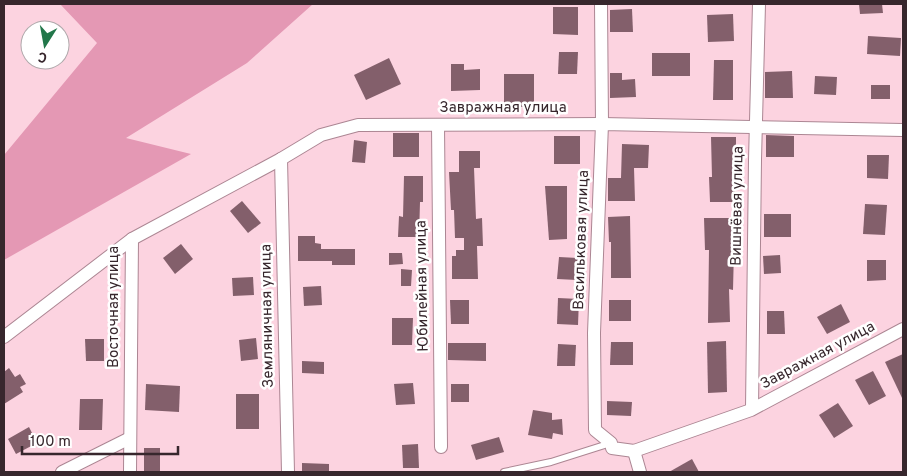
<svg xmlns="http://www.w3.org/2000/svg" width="907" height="476" viewBox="0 0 907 476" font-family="Overpass,sans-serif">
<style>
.green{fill:#e498b4}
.building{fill:#835f6b}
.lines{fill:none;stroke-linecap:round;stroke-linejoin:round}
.lane-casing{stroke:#ac8693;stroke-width:8}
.street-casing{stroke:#ac8693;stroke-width:14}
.lane{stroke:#fff;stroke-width:6}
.street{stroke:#fff;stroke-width:12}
.labels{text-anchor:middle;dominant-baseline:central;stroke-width:5;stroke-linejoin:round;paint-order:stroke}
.street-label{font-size:15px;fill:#37272d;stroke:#fff}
</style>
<rect width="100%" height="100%" fill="#fcd3e0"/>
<polygon class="green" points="60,4 313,4 247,63 126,138 191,154 4,260 4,155 97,43"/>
<g class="building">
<polygon points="859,4 882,4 883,13 860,14"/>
<polygon points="553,7 578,7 578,35 553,34"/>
<polygon points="632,9 633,32 610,32 610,10"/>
<polygon points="733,14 734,41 708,42 707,15"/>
<polygon points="868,36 901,38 900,56 867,54"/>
<polygon points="559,52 578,52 577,74 558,74"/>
<rect x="652" y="53" width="38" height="23"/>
<polygon points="389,58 401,84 366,100 354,75"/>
<polygon points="714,60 733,60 733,100 713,100"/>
<polygon points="451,64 464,64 464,70 480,69 480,90 451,91"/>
<polygon points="792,71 793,98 765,98 765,72"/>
<polygon points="610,73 622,73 622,80 635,79 636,97 610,98"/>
<rect x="504" y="74" width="30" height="33"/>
<polygon points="815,76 837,77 836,95 814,94"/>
<rect x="871" y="85" width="19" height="14"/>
<rect x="393" y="133" width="26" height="24"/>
<polygon points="766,135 794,136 794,157 766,157"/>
<rect x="554" y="136" width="26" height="28"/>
<polygon points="711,137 736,137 736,161 734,161 735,202 710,202 709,177 712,177"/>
<polygon points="354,140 367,142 365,163 352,162"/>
<polygon points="622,144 649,145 648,168 634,168 635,201 608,201 608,178 621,178"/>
<polygon points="459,151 480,151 480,168 474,168 476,219 482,218 483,246 477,246 478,279 452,279 452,256 456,256 456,250 464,250 464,238 455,238 454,210 451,210 449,172 459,172"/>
<polygon points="867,155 889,155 888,179 867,178"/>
<polygon points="404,176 423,176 423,202 420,202 419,237 398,237 399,216 403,217"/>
<polygon points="545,186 567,186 567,239 549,240"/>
<polygon points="242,201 261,223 248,233 230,211"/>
<polygon points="865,204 887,205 885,235 863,234"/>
<rect x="764" y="214" width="27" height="23"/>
<polygon points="630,216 631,278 611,278 611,242 609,242 608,217"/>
<polygon points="704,218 737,218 737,250 734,250 733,290 729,289 730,322 708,323 709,250 705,250"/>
<polygon points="298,236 315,236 315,243 321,244 321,249 355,249 355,265 332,265 332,261 298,261"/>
<polygon points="181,244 193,259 175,274 163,258"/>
<polygon points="389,253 402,253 403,264 389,265"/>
<polygon points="780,255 781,273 764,274 763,256"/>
<polygon points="559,257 578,258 577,280 557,279"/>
<polygon points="867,260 886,260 886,280 867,281"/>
<polygon points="401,269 412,270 411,286 401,286"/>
<polygon points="253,277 254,295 233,296 232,278"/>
<polygon points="321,286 322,305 304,306 303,287"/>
<polygon points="558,298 579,299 578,325 557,324"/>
<polygon points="450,300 469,300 469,324 451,324"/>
<rect x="609" y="300" width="22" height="21"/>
<polygon points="841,304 850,322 827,334 817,317"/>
<polygon points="767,311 784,311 785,334 767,334"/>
<polygon points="392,318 413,318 412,345 392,345"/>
<polygon points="256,338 258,359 241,361 239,340"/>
<polygon points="85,339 104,339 104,361 86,361"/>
<polygon points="726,341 727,392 708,393 707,342"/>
<polygon points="611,342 633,342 633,365 610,365"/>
<polygon points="448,343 486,343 486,361 448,360"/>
<polygon points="558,344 576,345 575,366 557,366"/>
<polygon points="903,354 903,400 885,362"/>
<polygon points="302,361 324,362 324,374 302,373"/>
<polygon points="9,368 15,377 20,374 26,384 20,387 23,392 4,404 4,372"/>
<polygon points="873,371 886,396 869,405 855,380"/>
<polygon points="413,383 415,404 396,405 394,384"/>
<polygon points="146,384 180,386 179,412 145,410"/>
<rect x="451" y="384" width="18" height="18"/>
<rect x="236" y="394" width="23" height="35"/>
<polygon points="80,399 103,399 102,430 79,430"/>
<polygon points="607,401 632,402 631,416 607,415"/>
<polygon points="838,403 853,426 834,438 819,415"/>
<polygon points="533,410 552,413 552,420 562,419 563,435 553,433 552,439 528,435"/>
<polygon points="29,427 37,443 16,454 8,439"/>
<polygon points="499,437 504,452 476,460 471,445"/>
<polygon points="418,444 419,468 403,468 402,445"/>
<rect x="144" y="448" width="16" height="24"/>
<polygon points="692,459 699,472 669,472"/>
<polygon points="302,463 329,464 329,472 302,472"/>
</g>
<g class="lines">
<defs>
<polyline id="lane" points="504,472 551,462 611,443"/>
<g id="street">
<polyline points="601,4 602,124 594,333 595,430 611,443 612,448 634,451 751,410 903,329"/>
<polyline points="438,125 441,447"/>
<polyline points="281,159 288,472"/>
<polyline points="4,337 132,239 281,159 321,135 358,125 602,124 903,130"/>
<polyline points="752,409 755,160 759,4"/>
<polyline points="634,451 640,472"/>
<polyline points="62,472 130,438"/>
<polyline points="130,472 132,239"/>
</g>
</defs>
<use href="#lane" class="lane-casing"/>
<use href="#street" class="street-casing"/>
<use href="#lane" class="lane"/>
<use href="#street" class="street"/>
</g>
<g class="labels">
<g class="street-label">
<text x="503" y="108">Завражная улица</text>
<text transform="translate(738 206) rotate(-89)">Вишнёвая улица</text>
<text transform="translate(582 240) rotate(-88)">Васильковая улица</text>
<text transform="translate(423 286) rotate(-91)">Юбилейная улица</text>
<text transform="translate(114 307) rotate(-90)">Восточная улица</text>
<text transform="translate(268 316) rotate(-91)">Земляничная улица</text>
<text transform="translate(818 356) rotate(-28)">Завражная улица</text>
</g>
</g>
<rect width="907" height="476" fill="none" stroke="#37272d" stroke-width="10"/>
<g transform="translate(45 45) rotate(191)"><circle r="24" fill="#ffffff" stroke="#afa9ab"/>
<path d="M0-4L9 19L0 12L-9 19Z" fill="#22774a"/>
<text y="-8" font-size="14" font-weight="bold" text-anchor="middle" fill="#37272d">С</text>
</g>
<path d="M22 446v8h156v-8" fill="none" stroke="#37272d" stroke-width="2.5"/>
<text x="30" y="446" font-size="15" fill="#37272d" stroke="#ffffff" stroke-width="4" paint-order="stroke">100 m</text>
</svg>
